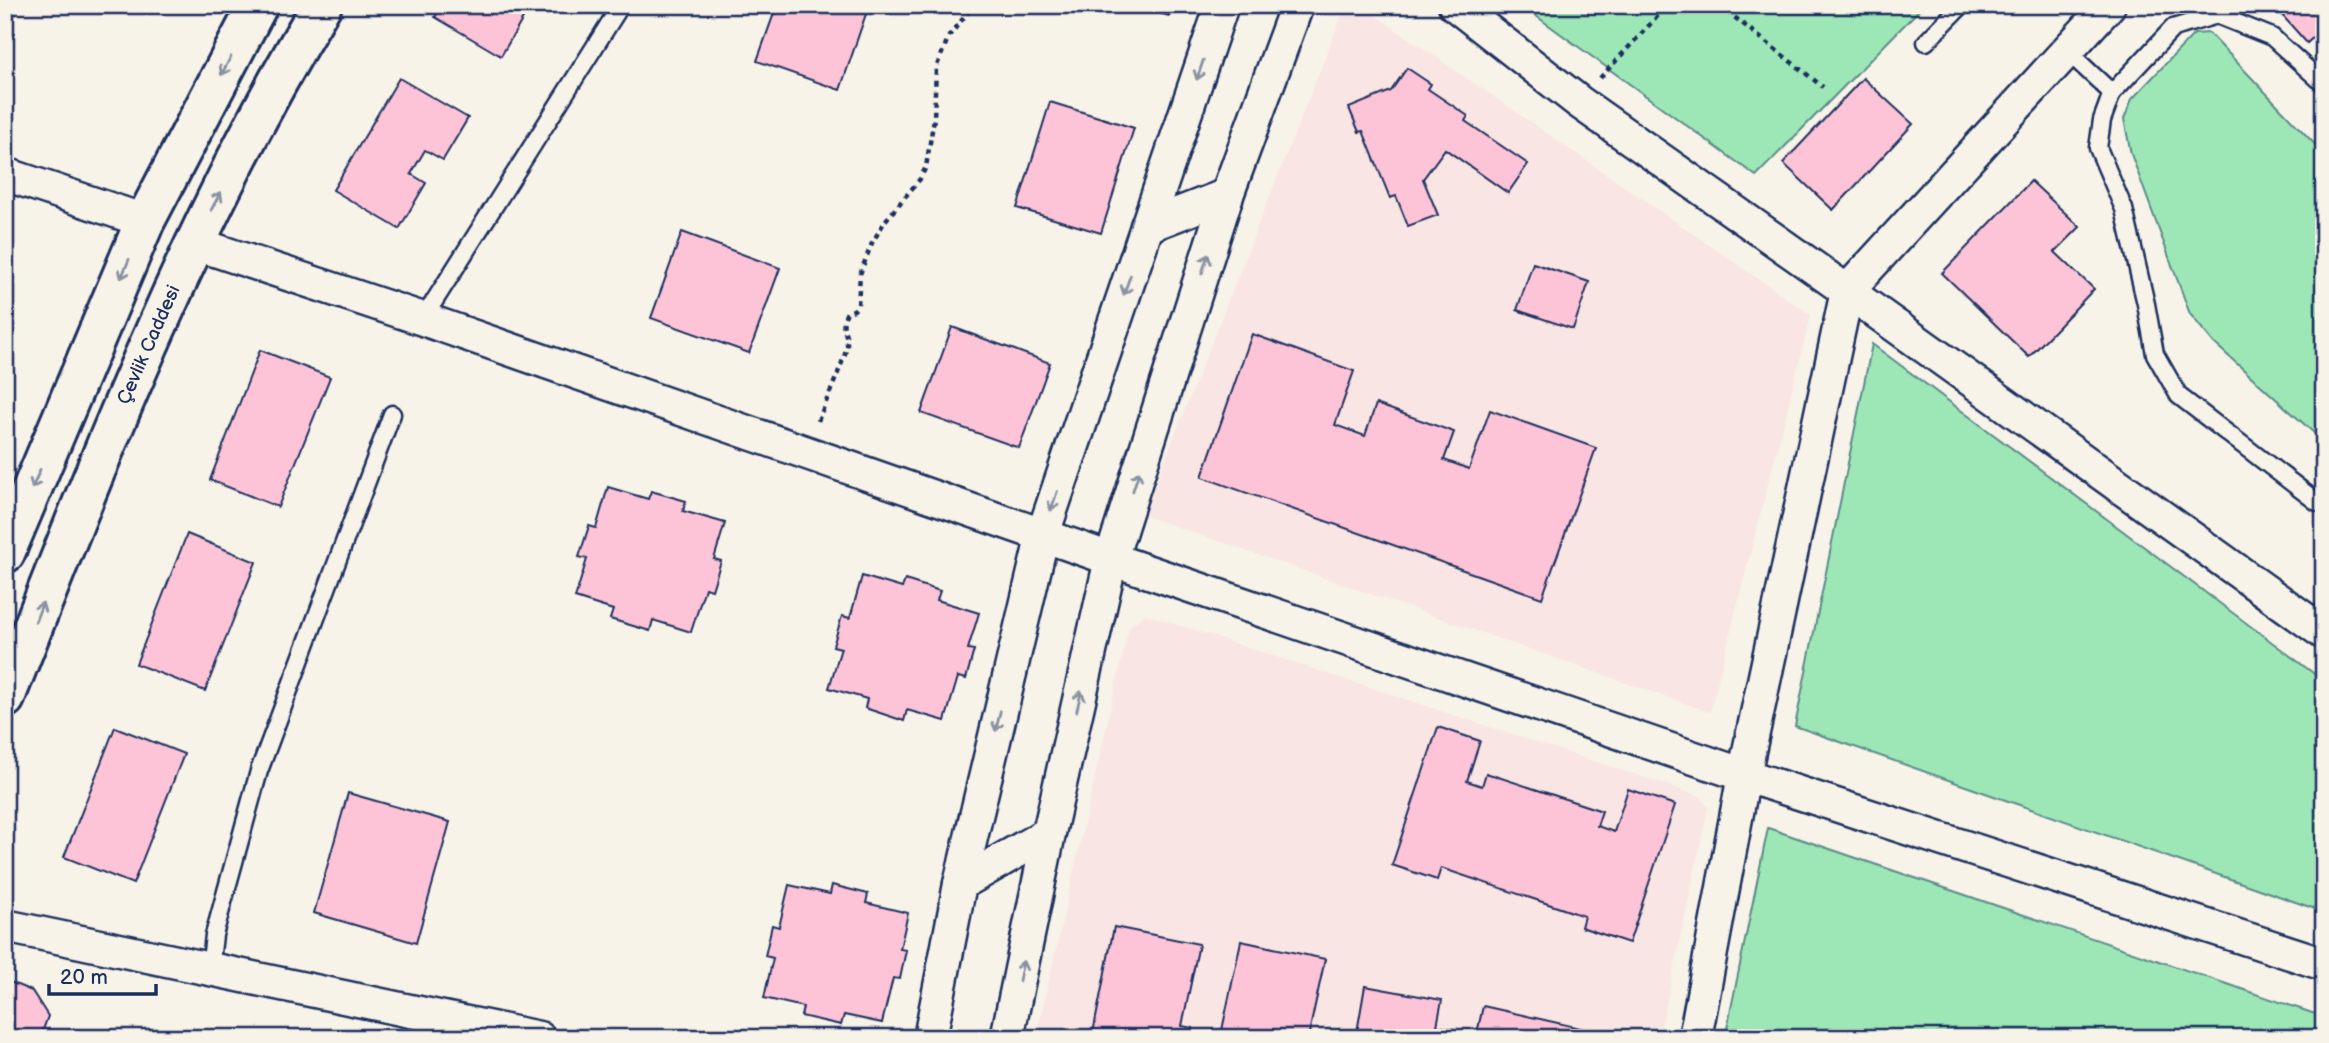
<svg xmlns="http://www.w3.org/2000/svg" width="2329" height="1043" viewBox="0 0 2329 1043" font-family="'Balsamiq Sans',sans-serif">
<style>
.built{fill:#f9e5e3}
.green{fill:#9de7b7;stroke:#5c8b8a;stroke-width:2}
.building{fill:#fdc4d8;stroke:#1b2f5e;stroke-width:2}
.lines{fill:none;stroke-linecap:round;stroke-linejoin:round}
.service-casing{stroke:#1b2f5e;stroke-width:21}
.minor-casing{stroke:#1b2f5e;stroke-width:37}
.secondary-casing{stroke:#1b2f5e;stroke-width:44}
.path{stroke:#1b2f5e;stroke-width:4.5;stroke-dasharray:5 5;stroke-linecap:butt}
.service{stroke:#f7f3e8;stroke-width:16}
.minor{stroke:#f7f3e8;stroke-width:32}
.secondary{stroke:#f7f3e8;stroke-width:38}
.oneway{stroke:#8991a3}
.labels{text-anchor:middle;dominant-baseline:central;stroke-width:6;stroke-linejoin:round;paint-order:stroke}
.street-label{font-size:19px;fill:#1b2f5e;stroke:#f7f3e8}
</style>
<rect width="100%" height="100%" fill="#f7f3e8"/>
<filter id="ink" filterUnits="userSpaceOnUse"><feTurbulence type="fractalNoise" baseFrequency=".0143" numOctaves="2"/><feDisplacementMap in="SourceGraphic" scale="14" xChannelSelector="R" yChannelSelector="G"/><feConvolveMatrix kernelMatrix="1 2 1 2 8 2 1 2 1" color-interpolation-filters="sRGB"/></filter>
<g filter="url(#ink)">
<g class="built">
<polygon points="1346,5 1360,5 1811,315 1710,712 1143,515"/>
<polygon points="1145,614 1700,796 1708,808 1659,1038 1036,1038 1129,627"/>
</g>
<g class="green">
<polygon points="1521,5 1924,5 1756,176"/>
<polygon points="2209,33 2324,154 2324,442 2214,343 2190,314 2131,154 2124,119 2132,99 2194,34"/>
<polygon points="1872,344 2324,681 2324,912 1795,726"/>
<polygon points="1768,828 2324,1017 2324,1038 1725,1038"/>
</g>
<g class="building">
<polygon points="442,5 520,5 528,10 501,56 435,17"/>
<polygon points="777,5 869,5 840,90 757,61"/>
<polygon points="1135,5 1172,5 1169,16"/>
<polygon points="2273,5 2324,5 2324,28 2307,43"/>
<polygon points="1407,68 1431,84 1428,89 1468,116 1465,121 1528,164 1508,193 1445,149 1423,179 1438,215 1408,226 1396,196 1390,198 1363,131 1359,132 1349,108 1391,91"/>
<polygon points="399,78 468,118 443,160 425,150 411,174 426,183 399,229 333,190"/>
<polygon points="1863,78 1913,124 1833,210 1783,163"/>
<polygon points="1050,102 1134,128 1101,233 1017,208"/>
<polygon points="2031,181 2080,227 2055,252 2094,289 2029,357 1942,273"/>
<polygon points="682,232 780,268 749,353 651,318"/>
<polygon points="1533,263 1589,282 1573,329 1517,310"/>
<polygon points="5,279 11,282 5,296"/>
<polygon points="952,327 1050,363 1019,448 921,413"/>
<polygon points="1252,334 1354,371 1335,425 1365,436 1376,404 1454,432 1444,460 1469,469 1490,410 1596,448 1542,598 1202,477"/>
<polygon points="260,350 330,377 278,507 210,480"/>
<polygon points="608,487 648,499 651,491 686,501 683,511 725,523 714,559 721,561 712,590 705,588 691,632 653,620 650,631 610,619 613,610 575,598 587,559 579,557 589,526 596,528"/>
<polygon points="187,534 256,562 205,691 136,664"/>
<polygon points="862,576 902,588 905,580 940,591 937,600 979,613 968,649 974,650 966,679 958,677 945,721 907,710 904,721 865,708 867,699 829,688 841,648 833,646 842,616 850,618"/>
<polygon points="115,727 184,754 133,884 64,857"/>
<polygon points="1438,727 1480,741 1467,781 1482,786 1486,773 1602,811 1597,826 1614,832 1628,789 1675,805 1629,943 1581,927 1584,916 1441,868 1437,880 1392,865"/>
<polygon points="348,793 450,822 416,943 314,913"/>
<polygon points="789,885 830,894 832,885 868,894 866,903 908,913 900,949 906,950 900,979 893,978 882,1023 844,1015 841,1025 801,1016 803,1007 764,998 773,958 765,956 772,925 779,927"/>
<polygon points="1114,927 1199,944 1182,1026 1193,1028 1192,1038 1092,1038"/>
<polygon points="1241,941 1325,959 1308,1038 1211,1038 1212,1033 1221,1035"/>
<polygon points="5,980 32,991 48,1016 40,1038 5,1038"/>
<polygon points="1365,986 1442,1000 1437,1026 1453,1029 1452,1038 1356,1038"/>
<polygon points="1483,1006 1624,1038 1476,1038"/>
</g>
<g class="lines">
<defs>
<g id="service">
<polyline points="1926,42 1962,5"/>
<polyline points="2067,51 2112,93"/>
<polyline points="2324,84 2272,37 2217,15 2173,28 2112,93 2102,120 2098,148 2124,209 2146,304 2155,354 2179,396 2317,502 2324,504"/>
<polyline points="423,319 621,5"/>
<polyline points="210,970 214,935 259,771 392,414"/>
</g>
<g id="minor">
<polyline points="1455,5 1579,102 1847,291 2324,633"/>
<polyline points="5,174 145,221"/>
<polyline points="1147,226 1227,195"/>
<polyline points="194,243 423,319 1111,559 1744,775 2324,964"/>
<polyline points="960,884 1049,833"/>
<polyline points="5,926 539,1038"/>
<polyline points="930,1038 960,884 1043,534 1222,5"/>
<polyline points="1007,1038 1049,833 1111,559 1227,195 1297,5"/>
<polyline points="1695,1038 1744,775 1847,291 2109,5"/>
</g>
<g id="secondary">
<polyline points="5,553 145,221 258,5"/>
<path d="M 5,698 C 98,462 190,223 322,5"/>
</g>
</defs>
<use href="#service" class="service-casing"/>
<use href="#minor" class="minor-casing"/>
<use href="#secondary" class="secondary-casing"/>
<g class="path">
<polyline points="1719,5 1823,87"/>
<polyline points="1600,78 1668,5"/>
<path d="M 818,421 C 823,408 848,353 847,344 C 847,329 839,328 847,312 L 854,310 L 858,305 L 860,274 L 872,243 L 885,221 L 920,179 L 926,167 L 934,118 L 936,68 L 949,36 L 974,5"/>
</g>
<use href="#service" class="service"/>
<use href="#minor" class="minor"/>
<use href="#secondary" class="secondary"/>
</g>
<defs><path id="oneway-shaft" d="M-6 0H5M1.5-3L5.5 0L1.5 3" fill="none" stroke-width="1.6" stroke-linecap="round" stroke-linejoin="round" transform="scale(1.75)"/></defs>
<g class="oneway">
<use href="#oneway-shaft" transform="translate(226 66) rotate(118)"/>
<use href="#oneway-shaft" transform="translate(1200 70) rotate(109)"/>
<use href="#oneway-shaft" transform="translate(216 201) rotate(-62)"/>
<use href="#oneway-shaft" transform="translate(1205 264) rotate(-72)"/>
<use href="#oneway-shaft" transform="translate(125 269) rotate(113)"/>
<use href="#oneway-shaft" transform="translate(1127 285) rotate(109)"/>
<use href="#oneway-shaft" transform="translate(36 479) rotate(113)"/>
<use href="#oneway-shaft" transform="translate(1136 481) rotate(-72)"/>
<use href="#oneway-shaft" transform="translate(1054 501) rotate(109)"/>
<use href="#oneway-shaft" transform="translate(39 612) rotate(-69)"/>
<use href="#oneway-shaft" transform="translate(1079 701) rotate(-77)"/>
<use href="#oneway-shaft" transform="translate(998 721) rotate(103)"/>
<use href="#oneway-shaft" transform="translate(1021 971) rotate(-78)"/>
</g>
</g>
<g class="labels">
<g class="street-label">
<text transform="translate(149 345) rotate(-66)">Çevlik Caddesi</text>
</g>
</g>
<rect width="2329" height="1043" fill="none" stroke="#f7f3e8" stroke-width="28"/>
<rect x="14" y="14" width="2301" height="1015" fill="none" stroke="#1b2f5e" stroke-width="2.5" filter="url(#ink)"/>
<path d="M49 984v10h107v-10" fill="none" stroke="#1b2f5e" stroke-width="3.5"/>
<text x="60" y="984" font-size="21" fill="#1b2f5e" stroke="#f7f3e8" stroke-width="5" paint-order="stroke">20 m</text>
</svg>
